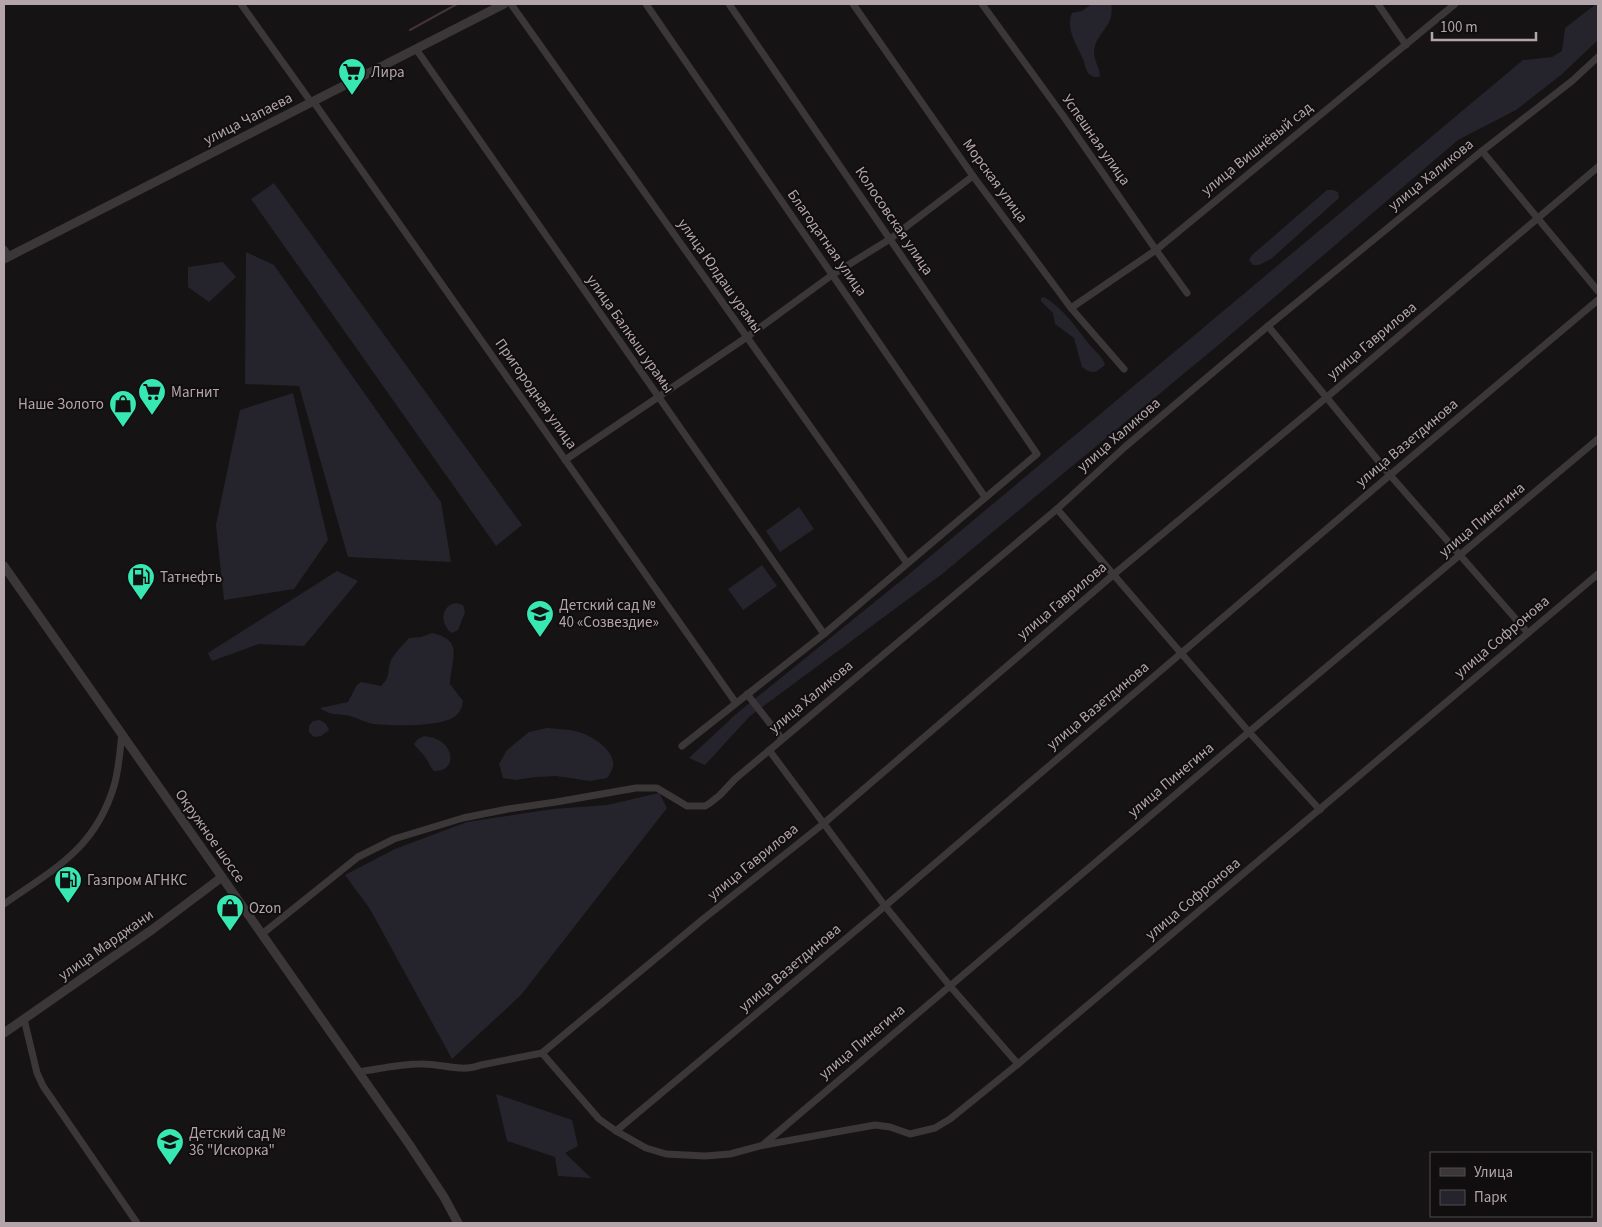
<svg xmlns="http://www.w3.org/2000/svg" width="1602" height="1227" viewBox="0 0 1602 1227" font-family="'Source Sans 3',sans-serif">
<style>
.green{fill:#25242c}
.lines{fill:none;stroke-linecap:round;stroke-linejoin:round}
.stream{stroke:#44323b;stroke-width:2}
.minor{stroke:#3b3637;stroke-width:7}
.tertiary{stroke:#3b3637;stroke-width:9}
.labels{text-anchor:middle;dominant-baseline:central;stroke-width:4;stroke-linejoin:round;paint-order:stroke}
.poi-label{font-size:15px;fill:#b4a5aa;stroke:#100e0e;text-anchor:start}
.street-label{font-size:15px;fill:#b4a5aa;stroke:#100e0e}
</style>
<rect width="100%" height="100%" fill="#151313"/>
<g class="green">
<path d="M 1092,4 L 1111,4 C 1116,27 1095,32 1094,52 C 1094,61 1100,68 1100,76 C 1097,77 1096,78 1092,76 C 1086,73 1085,65 1083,59 C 1077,45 1065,28 1072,13 L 1082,11 Z"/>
<polygon points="1596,4 1598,4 1598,40 1561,75 1516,110 1458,140 1222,342 942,574 750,716 705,765 689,758 735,715 908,575 1523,60 1552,57 1562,51 1565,28"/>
<polygon points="274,183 522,525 496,546 251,199"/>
<polygon points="1327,190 1333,190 1338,192 1339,198 1271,259 1259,265 1253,265 1249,260 1252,255"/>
<polygon points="246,252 274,265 441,502 451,562 348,557 299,386 245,384"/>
<polygon points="223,262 236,277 209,302 188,287 188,267"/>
<path d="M 1044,297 C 1063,308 1075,326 1088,343 C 1094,351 1102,355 1105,365 L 1097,371 L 1094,372 L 1088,371 L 1082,367 L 1074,338 L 1055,324 L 1053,313 L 1041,301 L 1041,298 Z"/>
<polygon points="293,393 328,540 294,589 224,600 216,525 240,410"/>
<polygon points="799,507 814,529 780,552 766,531"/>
<polygon points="762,565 777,586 743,610 728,589"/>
<polygon points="337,571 358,581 304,646 259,644 212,661 208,653"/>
<path d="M 456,603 L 463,605 L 465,612 L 458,630 L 452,633 C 440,625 440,606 456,603 Z"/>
<path d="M 432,633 C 465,640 451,659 450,684 L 463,701 C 462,708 460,713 454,717 C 439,727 392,726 374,724 C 366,723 360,719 353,717 C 339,712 334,718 320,708 L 348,702 L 357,685 L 361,682 L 381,686 C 392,677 386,667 393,657 C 397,650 404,644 409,638 L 421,637 Z"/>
<polygon points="320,720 326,724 329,730 321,736 314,737 309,732 309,726 313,721"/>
<path d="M 547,728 C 556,729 566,729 575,731 C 590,734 616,750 613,767 C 612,771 609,775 607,778 L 590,781 L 556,776 L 536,777 L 515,780 L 503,778 L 499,764 L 507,750 L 529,732 Z"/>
<path d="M 424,736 C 428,737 433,737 436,739 C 454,745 457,772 434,771 C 430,767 429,762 425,757 C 422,752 417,749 414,744 L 418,739 Z"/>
<polygon points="659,793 667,808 521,995 452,1059 370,909 345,875 395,849 467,822 553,809 607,805"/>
<polygon points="496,1094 572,1120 578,1146 565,1153 591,1178 558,1176 555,1157 507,1141"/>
</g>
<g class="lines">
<polyline class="stream" points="410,30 457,4"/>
<g class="minor">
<polyline points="241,4 311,102"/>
<polyline points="511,4 907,563"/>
<polyline points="646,4 985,497"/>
<polyline points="853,4 973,176 1071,308 1124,369"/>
<polyline points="982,4 1064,117 1156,250 1187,293"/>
<polyline points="1378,4 1406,45"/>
<polyline points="416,49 824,634"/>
<polyline points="313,101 736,703"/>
<polyline points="1482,151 1598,291"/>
<polyline points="4,249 9,256"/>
<polyline points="1071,308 1156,250 1455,4"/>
<polyline points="1268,326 1390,475 1528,633"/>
<polyline points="565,460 747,337 832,275 890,239 973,176"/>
<polyline points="1057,509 1249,732 1320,810"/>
<polyline points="747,694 782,739"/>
<polyline points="682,746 824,634 1037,454 729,4"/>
<polyline points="769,750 885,906 950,986 1018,1064"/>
<path d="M 4,904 C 54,869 95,849 114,786 C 119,769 120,750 122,733"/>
<polyline points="262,934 358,857 394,839 463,818 508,809 556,802 636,788 657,788 687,806 705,806 710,803 720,795 735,779 1057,509 1126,446 1268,326 1482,151 1572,81 1598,57"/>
<polyline points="24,1019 37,1073 43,1086 137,1223"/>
<polyline points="542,1053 702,920 823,824 1113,575 1327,397 1598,167"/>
<path d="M 358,1072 C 379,1069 400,1064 420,1064 C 441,1063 460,1073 481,1065 L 542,1053 L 599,1119 L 616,1131 L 646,1148 L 666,1154 L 705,1156 L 730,1154 L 764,1145 L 875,1125 L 890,1127 L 910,1134 L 935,1128 L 950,1119 L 1018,1064 L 1598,574"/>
<polyline points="616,1131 885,906 1390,475 1598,300"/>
<polyline points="764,1144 1249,732 1598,439"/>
</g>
<g class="tertiary">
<polyline points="4,259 504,4"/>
<polyline points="4,566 409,1144 444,1197 458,1223"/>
<polyline points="4,1033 153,929 222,877"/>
</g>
</g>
<defs>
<symbol id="supermarket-pin" viewBox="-11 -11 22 30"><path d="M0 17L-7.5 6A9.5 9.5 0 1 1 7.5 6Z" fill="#38e8b2" stroke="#100e0e"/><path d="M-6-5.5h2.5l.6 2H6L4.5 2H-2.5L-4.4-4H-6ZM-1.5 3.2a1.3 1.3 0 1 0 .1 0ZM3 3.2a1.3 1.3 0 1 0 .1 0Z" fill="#111"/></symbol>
<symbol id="shop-pin" viewBox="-11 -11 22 30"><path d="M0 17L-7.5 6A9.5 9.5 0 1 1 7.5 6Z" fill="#38e8b2" stroke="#100e0e"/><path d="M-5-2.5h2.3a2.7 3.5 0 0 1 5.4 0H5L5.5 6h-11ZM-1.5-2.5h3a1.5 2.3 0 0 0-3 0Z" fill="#111"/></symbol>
<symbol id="fuel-pin" viewBox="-11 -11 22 30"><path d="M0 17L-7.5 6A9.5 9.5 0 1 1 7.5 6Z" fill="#38e8b2" stroke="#100e0e"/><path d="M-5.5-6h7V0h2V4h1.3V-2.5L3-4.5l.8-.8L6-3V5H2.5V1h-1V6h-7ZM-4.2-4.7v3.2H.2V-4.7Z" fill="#111"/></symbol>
<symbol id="school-pin" viewBox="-11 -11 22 30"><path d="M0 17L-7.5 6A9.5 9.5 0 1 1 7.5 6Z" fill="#38e8b2" stroke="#100e0e"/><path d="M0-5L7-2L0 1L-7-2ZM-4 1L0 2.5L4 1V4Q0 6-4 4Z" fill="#111"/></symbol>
</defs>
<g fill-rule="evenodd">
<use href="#supermarket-pin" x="336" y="56" width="32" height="43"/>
<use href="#supermarket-pin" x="136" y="376" width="32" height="43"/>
<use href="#shop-pin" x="107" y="388" width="32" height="43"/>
<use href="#fuel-pin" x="125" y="561" width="32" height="43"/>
<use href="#school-pin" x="524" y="598" width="32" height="43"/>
<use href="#fuel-pin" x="52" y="864" width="32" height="43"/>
<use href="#shop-pin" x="214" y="892" width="32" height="43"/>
<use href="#school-pin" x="154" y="1126" width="32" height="43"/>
</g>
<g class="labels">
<g class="poi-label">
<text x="371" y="72">Лира</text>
<text x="171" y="392">Магнит</text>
<text x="104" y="404" text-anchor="end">Наше Золото</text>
<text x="160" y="577">Татнефть</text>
<text x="559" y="605">Детский сад №<tspan x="559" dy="17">40 «Созвездие»</tspan></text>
<text x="87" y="880">Газпром АГНКС</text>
<text x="249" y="908">Ozon</text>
<text x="189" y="1133">Детский сад №<tspan x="189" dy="17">36 "Искорка"</tspan></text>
</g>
<g class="street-label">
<text transform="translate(248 119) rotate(-27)">улица Чапаева</text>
<text transform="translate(1096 140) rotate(55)">Успешная улица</text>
<text transform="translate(1257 149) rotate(-39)">улица Вишнёвый сад</text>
<text transform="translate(1431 175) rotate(-39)">улица Халикова</text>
<text transform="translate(995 181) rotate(54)">Морская улица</text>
<text transform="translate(894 221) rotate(56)">Колосовская улица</text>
<text transform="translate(827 243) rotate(55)">Благодатная улица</text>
<text transform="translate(720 276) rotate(55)">улица Юлдаш урамы</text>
<text transform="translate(630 334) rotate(55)">улица Балкыш урамы</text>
<text transform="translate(1372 341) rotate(-40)">улица Гаврилова</text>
<text transform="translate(536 394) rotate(55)">Пригородная улица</text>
<text transform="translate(1119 435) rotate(-41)">улица Халикова</text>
<text transform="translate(1407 443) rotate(-40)">улица Вазетдинова</text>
<text transform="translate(1482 520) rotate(-40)">улица Пинегина</text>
<text transform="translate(1062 601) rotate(-40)">улица Гаврилова</text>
<text transform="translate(1502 637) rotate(-40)">улица Софронова</text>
<text transform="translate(811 697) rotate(-40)">улица Халикова</text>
<text transform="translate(1098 706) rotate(-40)">улица Вазетдинова</text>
<text transform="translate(1171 780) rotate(-40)">улица Пинегина</text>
<text transform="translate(210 836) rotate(55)">Окружное шоссе</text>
<text transform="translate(753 862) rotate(-39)">улица Гаврилова</text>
<text transform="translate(1193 899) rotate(-40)">улица Софронова</text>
<text transform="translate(106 945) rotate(-35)">улица Марджани</text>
<text transform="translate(790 968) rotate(-40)">улица Вазетдинова</text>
<text transform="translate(862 1042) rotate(-40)">улица Пинегина</text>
</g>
</g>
<rect width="1602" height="1227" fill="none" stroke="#b4a5aa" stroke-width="10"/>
<rect x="1430" y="1152" width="162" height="65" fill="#100e0e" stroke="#524a4c"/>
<rect x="1440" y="1168" width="25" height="8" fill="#3b3637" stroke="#524a4c"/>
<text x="1474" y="1177" font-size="15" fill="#b4a5aa">Улица</text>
<rect x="1440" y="1190" width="25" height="15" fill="#25242c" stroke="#524a4c"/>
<text x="1474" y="1202" font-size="15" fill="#b4a5aa">Парк</text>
<path d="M1432 32v8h104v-8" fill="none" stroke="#b4a5aa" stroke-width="2.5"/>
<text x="1440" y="32" font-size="15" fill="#b4a5aa" stroke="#100e0e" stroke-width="4" paint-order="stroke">100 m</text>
</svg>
